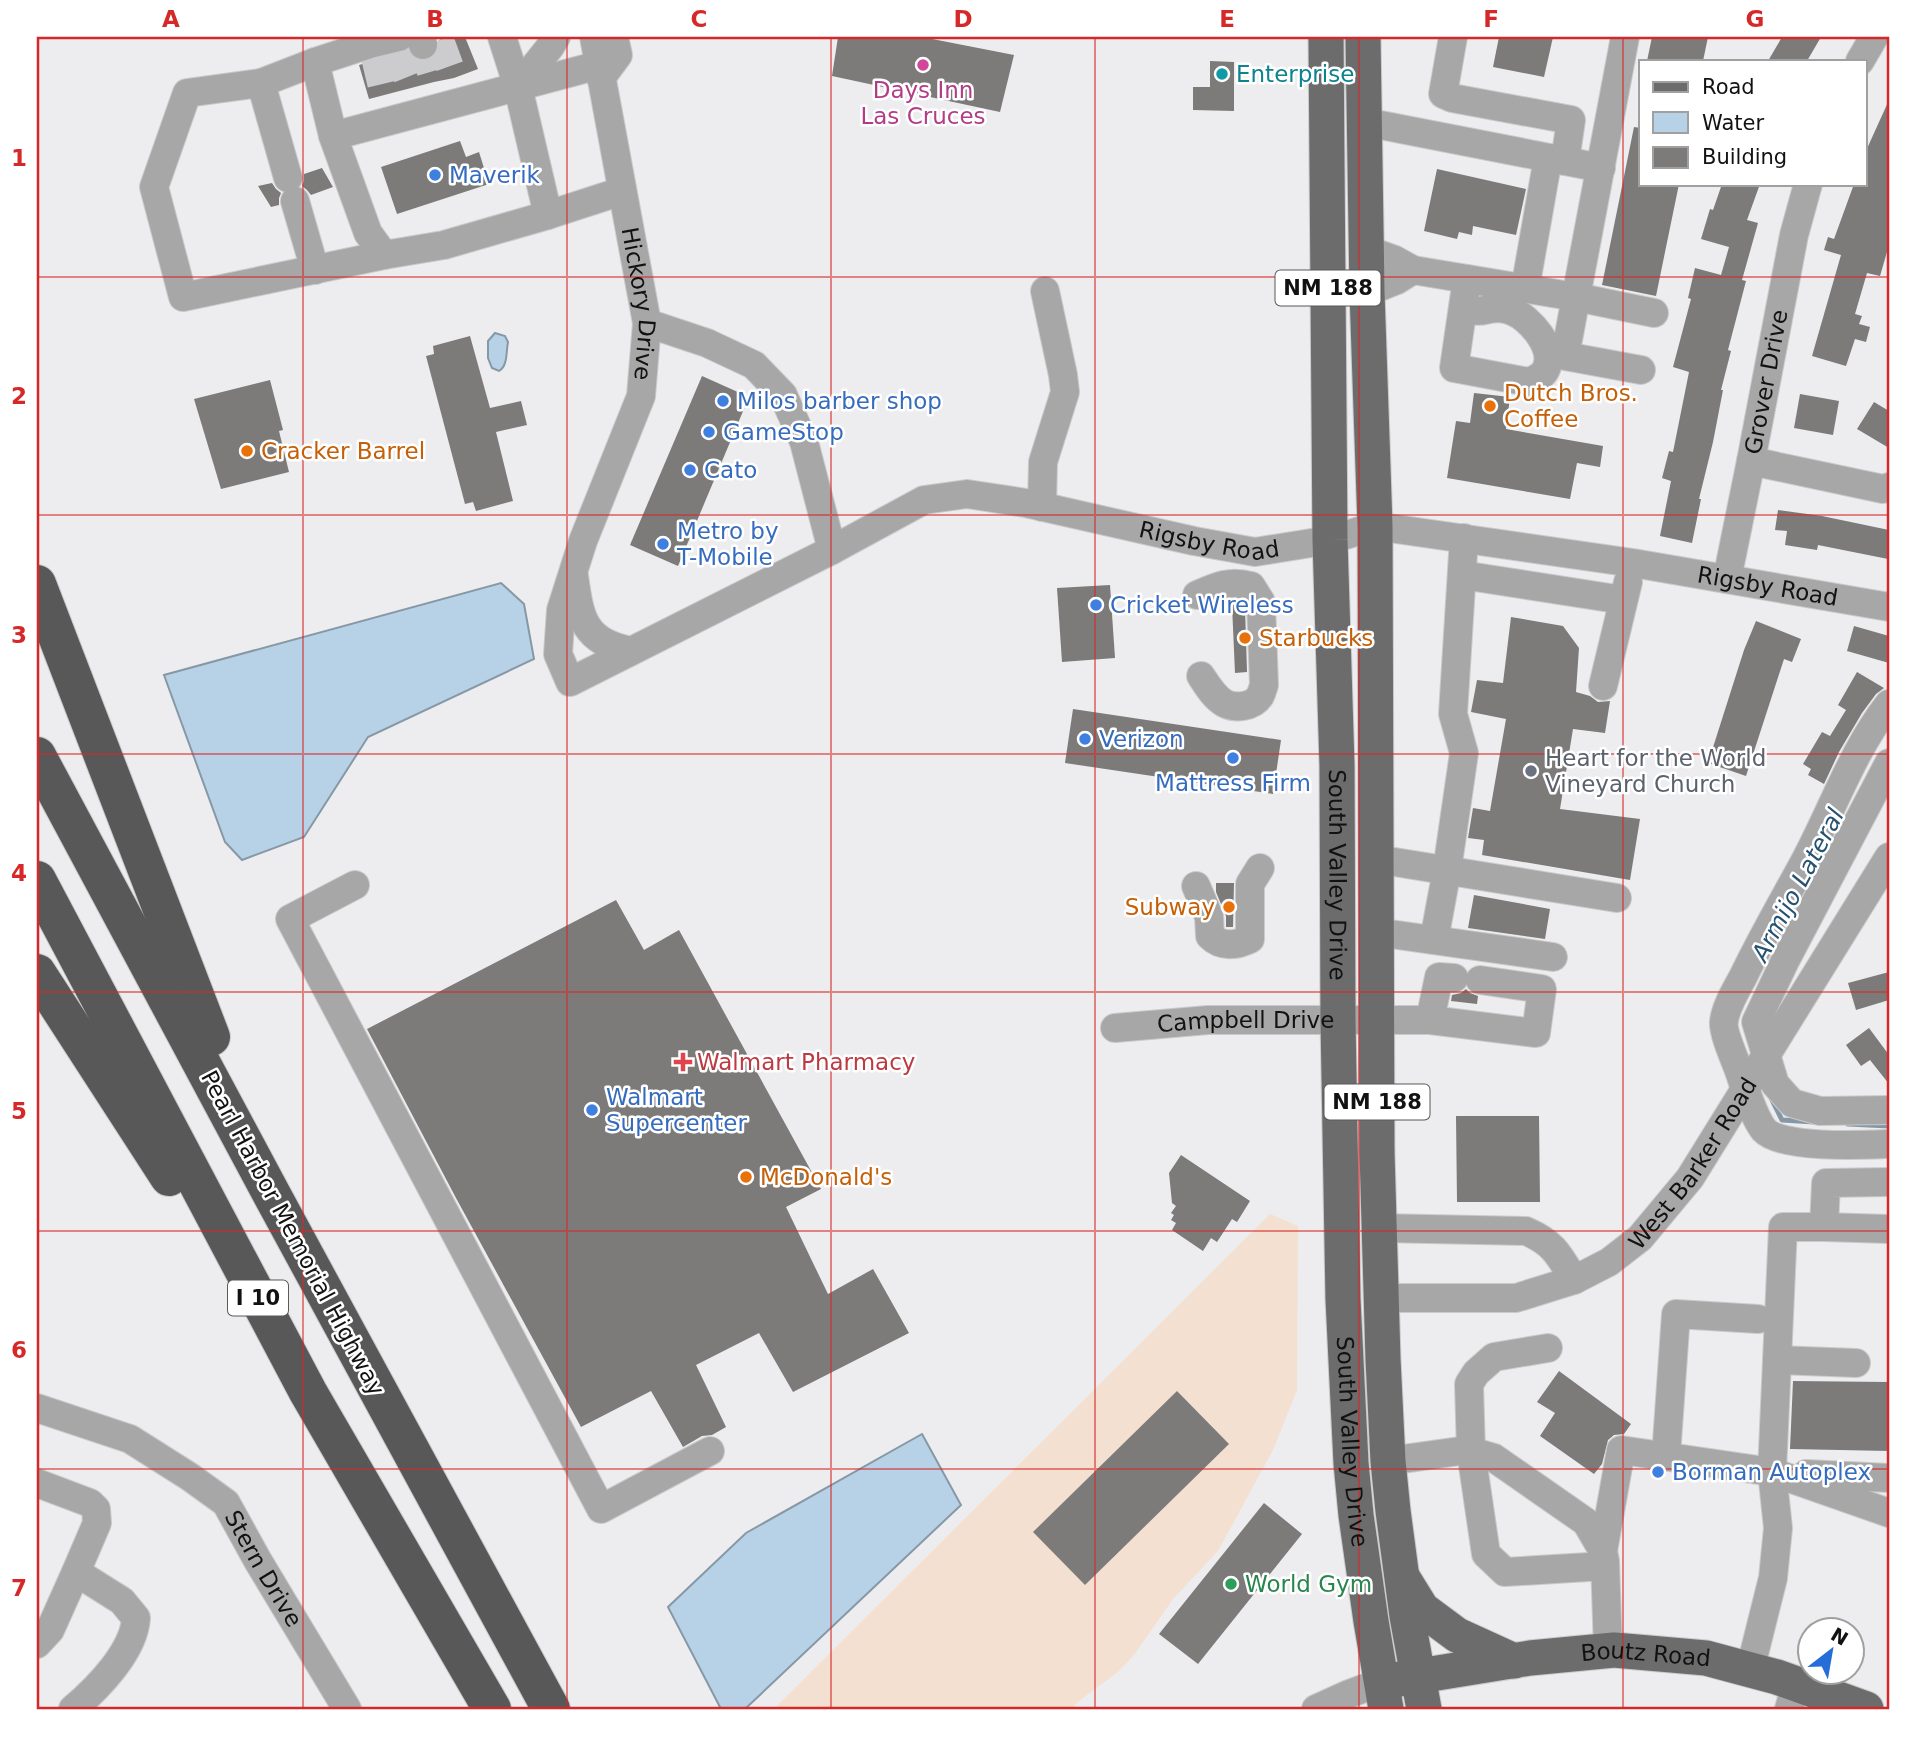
<svg xmlns="http://www.w3.org/2000/svg" width="1926" height="1746" viewBox="0 0 1926 1746" font-family="'DejaVu Sans',sans-serif">
<style>
.industrial{fill:#f3e0d0}
.water{fill:#b7d2e6;stroke:#8698a6;stroke-width:2}
.lines{fill:none;stroke-linecap:round;stroke-linejoin:round}
.stream{stroke:#8698a6;stroke-width:5}
.building{fill:#7c7b7a}
.minor-tunnel{stroke:#ccccce;stroke-width:28;stroke-dasharray:28 14;stroke-linecap:butt}
.minor-casing{stroke:#cacacc;stroke-width:30}
.major-casing{stroke:#cacacc;stroke-width:37}
.highway-casing{stroke:#cacacc;stroke-width:40}
.minor{stroke:#a7a7a7;stroke-width:28}
.major{stroke:#6d6c6d;stroke-width:35}
.highway{stroke:#585859;stroke-width:38}
.grid{fill:none;stroke:#d62828;stroke-width:2;stroke-opacity:0.55}
.hotel-dot{fill:#d1479c;stroke:#fff;stroke-width:2.5}
.culture-dot{fill:#0f9aa8;stroke:#fff;stroke-width:2.5}
.shop-dot{fill:#3f7fe0;stroke:#fff;stroke-width:2.5}
.food-dot{fill:#e8710a;stroke:#fff;stroke-width:2.5}
.worship-dot{fill:#6b7280;stroke:#fff;stroke-width:2.5}
.health-dot{fill:#e0444e;stroke:#fff;stroke-width:2.5}
.leisure-dot{fill:#2e9e5b;stroke:#fff;stroke-width:2.5}
.labels{text-anchor:middle;dominant-baseline:central;stroke-width:5;stroke-linejoin:round;paint-order:stroke}
.shield{fill:#fff;stroke:#595959;stroke-width:2}
.shield-label{font-size:21px;font-weight:bold;fill:#121212}
.culture-label{font-size:23px;fill:#0d838f;stroke:#fff;text-anchor:start}
.hotel-label{font-size:23px;fill:#b23c85;stroke:#fff}
.shop-label{font-size:23px;fill:#366cbe;stroke:#fff;text-anchor:start}
.street-label{font-size:23px;fill:#121212;stroke:#fff}
.food-label{font-size:23px;fill:#c56008;stroke:#fff;text-anchor:start}
.worship-label{font-size:23px;fill:#5b616d;stroke:#fff;text-anchor:start}
.health-label{font-size:23px;fill:#be3a42;stroke:#fff;text-anchor:start}
.leisure-label{font-size:23px;fill:#27864d;stroke:#fff;text-anchor:start}
.water-label{font-size:24px;font-style:italic;fill:#265271;stroke:#fff}
.neatline{fill:none;stroke:#d62828;stroke-width:2.5}
.grid-label{font-size:23px;text-anchor:middle;font-weight:bold;fill:#d62828}
</style>
<rect width="100%" height="100%" fill="#ededef"/>
<polygon class="industrial" points="1270,1214 1298,1226 1297,1390 1273,1450 1218,1551 1173,1599 1134,1655 1119,1671 1079,1701 1071,1709 774,1709"/>
<g class="water">
<path d="M 495,333 L 505,336 L 508,342 C 506,351 508,366 499,371 L 492,368 L 488,358 L 488,341 Z"/>
<polygon points="501,583 524,604 534,659 368,737 304,837 242,860 225,842 164,675"/>
<polygon points="922,1434 961,1505 745,1709 721,1709 668,1607 746,1533"/>
</g>
<g class="lines">
<g class="stream">
<polyline points="1771,1098 1782,1120 1814,1122"/>
<polyline points="1848,1124 1889,1126"/>
</g>
</g>
<g class="building">
<polygon points="448,37 465,37 478,69 454,78 434,82 369,99 359,65 407,51 413,58 421,61 428,61 436,55 439,48 439,40"/>
<polygon points="838,37 922,37 1014,55 1000,112 832,76"/>
<polygon points="1499,37 1553,37 1544,77 1493,67"/>
<polygon points="1652,37 1708,37 1703,61 1647,61"/>
<polygon points="1782,37 1821,37 1807,61 1768,61"/>
<polygon points="1210,61 1234,62 1234,111 1193,110 1193,87 1210,87"/>
<polygon points="1889,100 1889,245 1880,276 1867,273 1855,314 1862,316 1859,324 1870,327 1866,342 1855,339 1846,366 1812,356 1841,255 1824,250 1828,237 1834,239 1854,184 1865,184 1865,153"/>
<polygon points="1634,127 1641,128 1641,184 1679,184 1656,296 1602,285"/>
<polygon points="460,141 466,157 479,152 489,184 397,214 381,167"/>
<polygon points="322,168 333,187 311,195 307,190 302,186 304,181 304,174"/>
<polygon points="1437,169 1526,189 1516,235 1473,226 1472,235 1459,232 1457,239 1424,231"/>
<polygon points="272,183 276,189 281,193 279,198 279,205 271,207 258,186"/>
<polygon points="1722,184 1760,184 1747,220 1758,223 1742,280 1746,281 1728,350 1731,351 1721,390 1723,390 1713,442 1699,499 1701,499 1692,543 1660,536 1671,481 1662,478 1669,451 1673,452 1689,372 1673,367 1691,299 1688,298 1695,268 1721,275 1729,247 1701,239 1710,209 1713,210"/>
<polygon points="470,336 490,408 521,401 527,425 496,432 513,501 476,511 473,502 465,504 426,356 434,354 433,346"/>
<polygon points="702,376 749,397 678,566 630,545"/>
<polygon points="270,380 283,430 279,431 289,472 221,489 194,399"/>
<polygon points="1474,393 1510,397 1506,429 1603,446 1600,467 1577,463 1570,499 1447,478 1456,421 1470,423"/>
<polygon points="1800,394 1839,401 1833,435 1794,428"/>
<polygon points="1874,402 1889,411 1889,448 1857,429"/>
<polygon points="1778,510 1822,516 1889,530 1888,559 1818,545 1817,550 1785,545 1787,531 1775,530"/>
<polygon points="1110,585 1115,658 1062,662 1057,588"/>
<polygon points="1232,605 1243,605 1245,607 1247,672 1235,673"/>
<polygon points="1511,617 1563,626 1579,648 1576,692 1590,696 1598,702 1610,701 1605,733 1573,729 1560,809 1640,819 1630,880 1482,855 1484,840 1468,838 1473,808 1490,811 1506,719 1471,712 1477,680 1503,683"/>
<polygon points="1756,621 1801,639 1792,662 1784,659 1746,776 1708,763 1744,650"/>
<polygon points="1854,626 1889,636 1889,663 1847,651"/>
<polygon points="1857,672 1884,688 1876,694 1862,713 1839,752 1824,784 1808,775 1811,769 1803,764 1822,732 1830,736 1846,710 1838,705"/>
<polygon points="1073,709 1281,740 1273,794 1065,763"/>
<polygon points="1216,883 1234,883 1233,927 1226,927 1226,916 1216,892"/>
<polygon points="1474,895 1550,909 1545,939 1468,928"/>
<polygon points="616,900 644,950 679,930 821,1189 786,1207 828,1294 873,1269 909,1333 793,1392 759,1333 696,1365 726,1427 712,1435 702,1436 683,1447 651,1391 581,1427 456,1198 367,1029"/>
<polygon points="1889,972 1889,1000 1856,1010 1848,983"/>
<polygon points="1466,989 1470,993 1478,996 1477,1004 1451,1001 1452,995 1461,993"/>
<polygon points="1869,1028 1889,1055 1889,1084 1870,1060 1861,1066 1846,1045"/>
<polygon points="1456,1116 1539,1116 1540,1202 1457,1202"/>
<polygon points="1181,1155 1250,1201 1237,1222 1232,1219 1217,1242 1211,1238 1203,1251 1172,1230 1176,1223 1171,1220 1174,1215 1171,1213 1176,1206 1172,1203 1169,1173"/>
<polygon points="1559,1371 1631,1424 1624,1434 1614,1435 1608,1440 1602,1464 1594,1474 1540,1436 1555,1413 1537,1402"/>
<polygon points="1793,1381 1889,1382 1889,1451 1790,1449"/>
<polygon points="1177,1391 1229,1444 1085,1585 1033,1532"/>
<polygon points="1264,1503 1302,1534 1198,1664 1159,1634"/>
</g>
<g class="lines">
<g class="minor-tunnel">
<polyline points="440,40 454,78"/>
<polyline points="423,45 434,82"/>
<polyline points="397,51 412,88"/>
<polyline points="375,57 384,95"/>
</g>
<defs>
<g id="minor">
<polyline points="420,37 423,45"/>
<polyline points="502,37 518,87 548,215"/>
<path id="s1" d="M 594,37 L 647,323 L 641,396 L 583,541 L 561,610 L 558,654 L 570,682 L 832,550 L 924,500 L 967,494 L 1026,503 L 1194,541 L 1255,552 L 1330,540 L 1375,526 L 1633,563 L 1889,607"/>
<polyline points="1453,37 1443,94 1452,98 1571,120 1565,161"/>
<polyline points="1860,61 1874,37"/>
<polyline points="315,62 261,83 187,93 154,187 183,297 384,255"/>
<polyline points="599,65 333,136 368,233 384,255 444,245 548,215 622,191"/>
<polyline points="601,78 618,55 614,37"/>
<polyline points="261,83 288,178"/>
<polyline points="518,87 550,47 556,37"/>
<polyline points="1365,122 1601,168"/>
<polyline points="333,136 315,62 370,44 399,37"/>
<polyline points="295,201 315,270"/>
<polyline points="1367,250 1395,260 1413,270 1397,280 1367,292"/>
<polyline points="1413,270 1576,297 1625,37"/>
<polyline points="1525,289 1548,158"/>
<path d="M 1463,309 C 1469,310 1478,312 1485,310 C 1495,308 1502,307 1512,311 C 1530,318 1556,348 1546,369 C 1543,376 1536,379 1529,382 L 1454,368 L 1467,279"/>
<polyline points="647,323 707,343 754,365 783,395 804,442 832,550"/>
<polyline points="1641,370 1565,356 1576,297 1654,313"/>
<polyline points="1751,461 1883,489 1889,487"/>
<polyline points="1042,507 1043,462 1065,392 1063,375 1045,291"/>
<polyline points="1462,575 1623,600"/>
<path d="M 574,576 C 580,619 584,642 631,651"/>
<path id="s2" d="M 1727,579 L 1751,461 L 1794,235 L 1808,184"/>
<path d="M 1197,595 C 1217,586 1230,580 1251,586 L 1261,602 L 1264,685 C 1263,688 1262,692 1260,696 C 1253,707 1235,709 1224,703 C 1214,697 1207,685 1201,676"/>
<polyline points="1603,686 1628,582"/>
<path d="M 1889,704 C 1853,750 1833,808 1806,859 C 1785,898 1762,937 1743,977 C 1736,990 1726,1006 1724,1021 C 1722,1031 1735,1060 1739,1071 C 1745,1088 1753,1116 1764,1130 C 1781,1149 1864,1145 1889,1144"/>
<polyline points="1889,763 1785,961 1756,1022 1775,1084 1792,1103 1820,1111 1889,1110"/>
<polyline points="1376,859 1617,898"/>
<polyline points="355,885 290,919 601,1509 710,1451"/>
<path d="M 1196,886 L 1209,917 L 1210,936 C 1221,947 1236,946 1250,939 L 1250,884 L 1260,868"/>
<polyline points="1376,932 1553,957"/>
<polyline points="1434,940 1447,870 1464,753 1453,714 1464,538"/>
<polyline points="1430,1020 1439,977 1454,978"/>
<path id="s3" d="M 1115,1028 L 1208,1020 L 1430,1020 L 1536,1033 L 1542,989 L 1480,980"/>
<polyline points="1889,1182 1826,1183 1824,1227 1889,1229"/>
<path d="M 1380,1228 L 1526,1231 C 1554,1243 1559,1255 1574,1280"/>
<path id="s4" d="M 1383,1298 L 1516,1298 L 1574,1280 L 1609,1262 L 1640,1238 L 1690,1178 L 1889,857"/>
<polyline points="1548,1348 1494,1357 1476,1373 1469,1384 1471,1452 1486,1554 1505,1572 1605,1566"/>
<polyline points="1777,1360 1856,1363"/>
<path id="s5" d="M 37,1408 L 130,1439 L 190,1477 L 226,1503 L 258,1561 L 347,1709"/>
<polyline points="1666,1456 1676,1314 1758,1319"/>
<polyline points="1388,1461 1460,1451 1477,1453 1494,1458 1586,1522 1603,1551 1605,1561 1608,1651"/>
<polyline points="1772,1472 1783,1227 1824,1227"/>
<polyline points="1772,1472 1889,1513"/>
<polyline points="1806,1474 1889,1478"/>
<path d="M 37,1483 L 90,1503 L 96,1509 L 97,1523 L 76,1572 L 122,1601 L 136,1618 C 134,1651 98,1688 73,1709"/>
<polyline points="1603,1551 1621,1450 1772,1472 1778,1528 1773,1578 1750,1670"/>
<polyline points="37,1644 50,1630 76,1572"/>
<polyline points="1316,1709 1349,1694 1381,1682"/>
<polyline points="1789,1709 1796,1684"/>
</g>
<g id="major">
<path id="s6" d="M 1326,37 L 1330,540 L 1337,765 L 1338,1020 L 1343,1299 L 1351,1463 L 1356,1515 L 1371,1621 L 1386,1709"/>
<polyline points="1363,37 1367,292 1375,526 1377,1152 1383,1359 1388,1461 1393,1511 1407,1616 1424,1709"/>
<polyline points="1404,1580 1422,1609 1457,1635 1514,1661"/>
<path id="s7" d="M 1394,1680 L 1530,1658 L 1614,1650 L 1706,1658 L 1777,1677 L 1866,1709"/>
</g>
<g id="highway">
<polyline points="37,584 211,1037"/>
<polyline points="37,756 272,1195 551,1709"/>
<polyline points="37,880 308,1392 492,1709"/>
<polyline points="37,973 169,1177"/>
</g>
</defs>
<use href="#minor" class="minor-casing"/>
<use href="#major" class="major-casing"/>
<use href="#highway" class="highway-casing"/>
<use href="#minor" class="minor"/>
<use href="#major" class="major"/>
<use href="#highway" class="highway"/>
</g>
<path class="grid" d="M 303,37 L 303,1709M 567,37 L 567,1709M 831,37 L 831,1709M 1095,37 L 1095,1709M 1359,37 L 1359,1709M 1623,37 L 1623,1709M 37,277 L 1889,277M 37,515 L 1889,515M 37,754 L 1889,754M 37,992 L 1889,992M 37,1231 L 1889,1231M 37,1469 L 1889,1469"/>
<circle class="hotel-dot" cx="923" cy="65" r="7"/>
<circle class="culture-dot" cx="1222" cy="74" r="7"/>
<g class="shop-dot">
<circle cx="435" cy="175" r="7"/>
<circle cx="723" cy="401" r="7"/>
<circle cx="709" cy="432" r="7"/>
<circle cx="690" cy="470" r="7"/>
<circle cx="663" cy="544" r="7"/>
<circle cx="1096" cy="605" r="7"/>
<circle cx="1085" cy="739" r="7"/>
<circle cx="1233" cy="758" r="7"/>
<circle cx="592" cy="1110" r="7"/>
<circle cx="1658" cy="1472" r="7"/>
</g>
<g class="food-dot">
<circle cx="1490" cy="406" r="7"/>
<circle cx="247" cy="451" r="7"/>
<circle cx="1245" cy="638" r="7"/>
<circle cx="1229" cy="907" r="7"/>
<circle cx="746" cy="1177" r="7"/>
</g>
<circle class="worship-dot" cx="1531" cy="771" r="7"/>
<path class="health-dot" d="M679.5 1051.5h7v7h7v7h-7v7h-7v-7h-7v-7h7z"/>
<circle class="leisure-dot" cx="1231" cy="1584" r="7"/>
<g class="labels">
<g class="shield">
<rect x="1275.5" y="270.5" width="105" height="35" rx="5"/>
<rect x="1324.5" y="1084.5" width="105" height="35" rx="5"/>
<rect x="228" y="1280.5" width="60" height="35" rx="5"/>
</g>
<g class="shield-label">
<text x="1328" y="288">NM 188</text>
<text x="1377" y="1102">NM 188</text>
<text x="258" y="1298">I 10</text>
</g>
<g class="culture-label">
<text x="1236" y="74">Enterprise</text>
</g>
<g class="hotel-label">
<text x="923" y="90">Days Inn<tspan x="923" dy="26">Las Cruces</tspan></text>
</g>
<g class="shop-label">
<text x="449" y="175">Maverik</text>
<text x="737" y="401">Milos barber shop</text>
<text x="723" y="432">GameStop</text>
<text x="704" y="470">Cato</text>
<text x="677" y="531">Metro by<tspan x="677" dy="26">T-Mobile</tspan></text>
<text x="1110" y="605">Cricket Wireless</text>
<text x="1099" y="739">Verizon</text>
<text x="1233" y="783" text-anchor="middle">Mattress Firm</text>
<text x="606" y="1097">Walmart<tspan x="606" dy="26">Supercenter</tspan></text>
<text x="1672" y="1472">Borman Autoplex</text>
</g>
<g class="street-label">
<text stroke="none"><textPath href="#s1" startOffset="271">Hickory Drive</textPath></text>
<text stroke="none"><textPath href="#s2" startOffset="201">Grover Drive</textPath></text>
<text stroke="none"><textPath href="#s1" startOffset="1356">Rigsby Road</textPath></text>
<text stroke="none"><textPath href="#s1" startOffset="1923">Rigsby Road</textPath></text>
<text stroke="none"><textPath href="#s6" startOffset="838">South Valley Drive</textPath></text>
<text stroke="none"><textPath href="#s3" startOffset="131">Campbell Drive</textPath></text>
<text stroke="none"><textPath href="#s4" startOffset="364">West Barker Road</textPath></text>
<text transform="translate(293 1233) rotate(62)">Pearl Harbor Memorial Highway</text>
<text stroke="none"><textPath href="#s6" startOffset="1405">South Valley Drive</textPath></text>
<text stroke="none"><textPath href="#s5" startOffset="289">Stern Drive</textPath></text>
<text stroke="none"><textPath href="#s7" startOffset="254">Boutz Road</textPath></text>
</g>
<g class="food-label">
<text x="1504" y="393">Dutch Bros.<tspan x="1504" dy="26">Coffee</tspan></text>
<text x="261" y="451">Cracker Barrel</text>
<text x="1259" y="638">Starbucks</text>
<text x="1215" y="907" text-anchor="end">Subway</text>
<text x="760" y="1177">McDonald's</text>
</g>
<g class="worship-label">
<text x="1545" y="758">Heart for the World<tspan x="1545" dy="26">Vineyard Church</tspan></text>
</g>
<g class="health-label">
<text x="697" y="1062">Walmart Pharmacy</text>
</g>
<g class="leisure-label">
<text x="1245" y="1584">World Gym</text>
</g>
<g class="water-label">
<text transform="translate(1798 885) rotate(-62)">Armijo Lateral</text>
</g>
</g>
<rect width="1926" height="1746" fill="none" stroke="#ffffff" stroke-width="77"/>
<rect x="1639" y="60" width="228" height="126" fill="#ffffff" stroke="#a0a0a0" stroke-width="2"/>
<rect x="1653" y="82" width="35" height="10" fill="#6d6c6d" stroke="#a0a0a0" stroke-width="2"/>
<text x="1702" y="94" font-size="21" fill="#121212">Road</text>
<rect x="1653" y="112" width="35" height="21" fill="#b7d2e6" stroke="#a0a0a0" stroke-width="2"/>
<text x="1702" y="130" font-size="21" fill="#121212">Water</text>
<rect x="1653" y="147" width="35" height="21" fill="#7c7b7a" stroke="#a0a0a0" stroke-width="2"/>
<text x="1702" y="164" font-size="21" fill="#121212">Building</text>
<g transform="translate(1831 1651) rotate(31)"><circle r="33" fill="#ffffff" stroke="#a0a0a0" stroke-width="2"/>
<path d="M0-5L12 26L0 18L-12 26Z" fill="#256dd9"/>
<text y="-10" font-size="19" font-weight="bold" text-anchor="middle" fill="#121212">N</text>
</g>
<rect x="38" y="38" width="1850" height="1670" class="neatline"/>
<g class="grid-label">
<text x="171" y="27">A</text>
<text x="435" y="27">B</text>
<text x="699" y="27">C</text>
<text x="963" y="27">D</text>
<text x="1227" y="27">E</text>
<text x="1491" y="27">F</text>
<text x="1755" y="27">G</text>
<text x="19" y="166">1</text>
<text x="19" y="404">2</text>
<text x="19" y="643">3</text>
<text x="19" y="881">4</text>
<text x="19" y="1119">5</text>
<text x="19" y="1358">6</text>
<text x="19" y="1596">7</text>
</g>
</svg>
